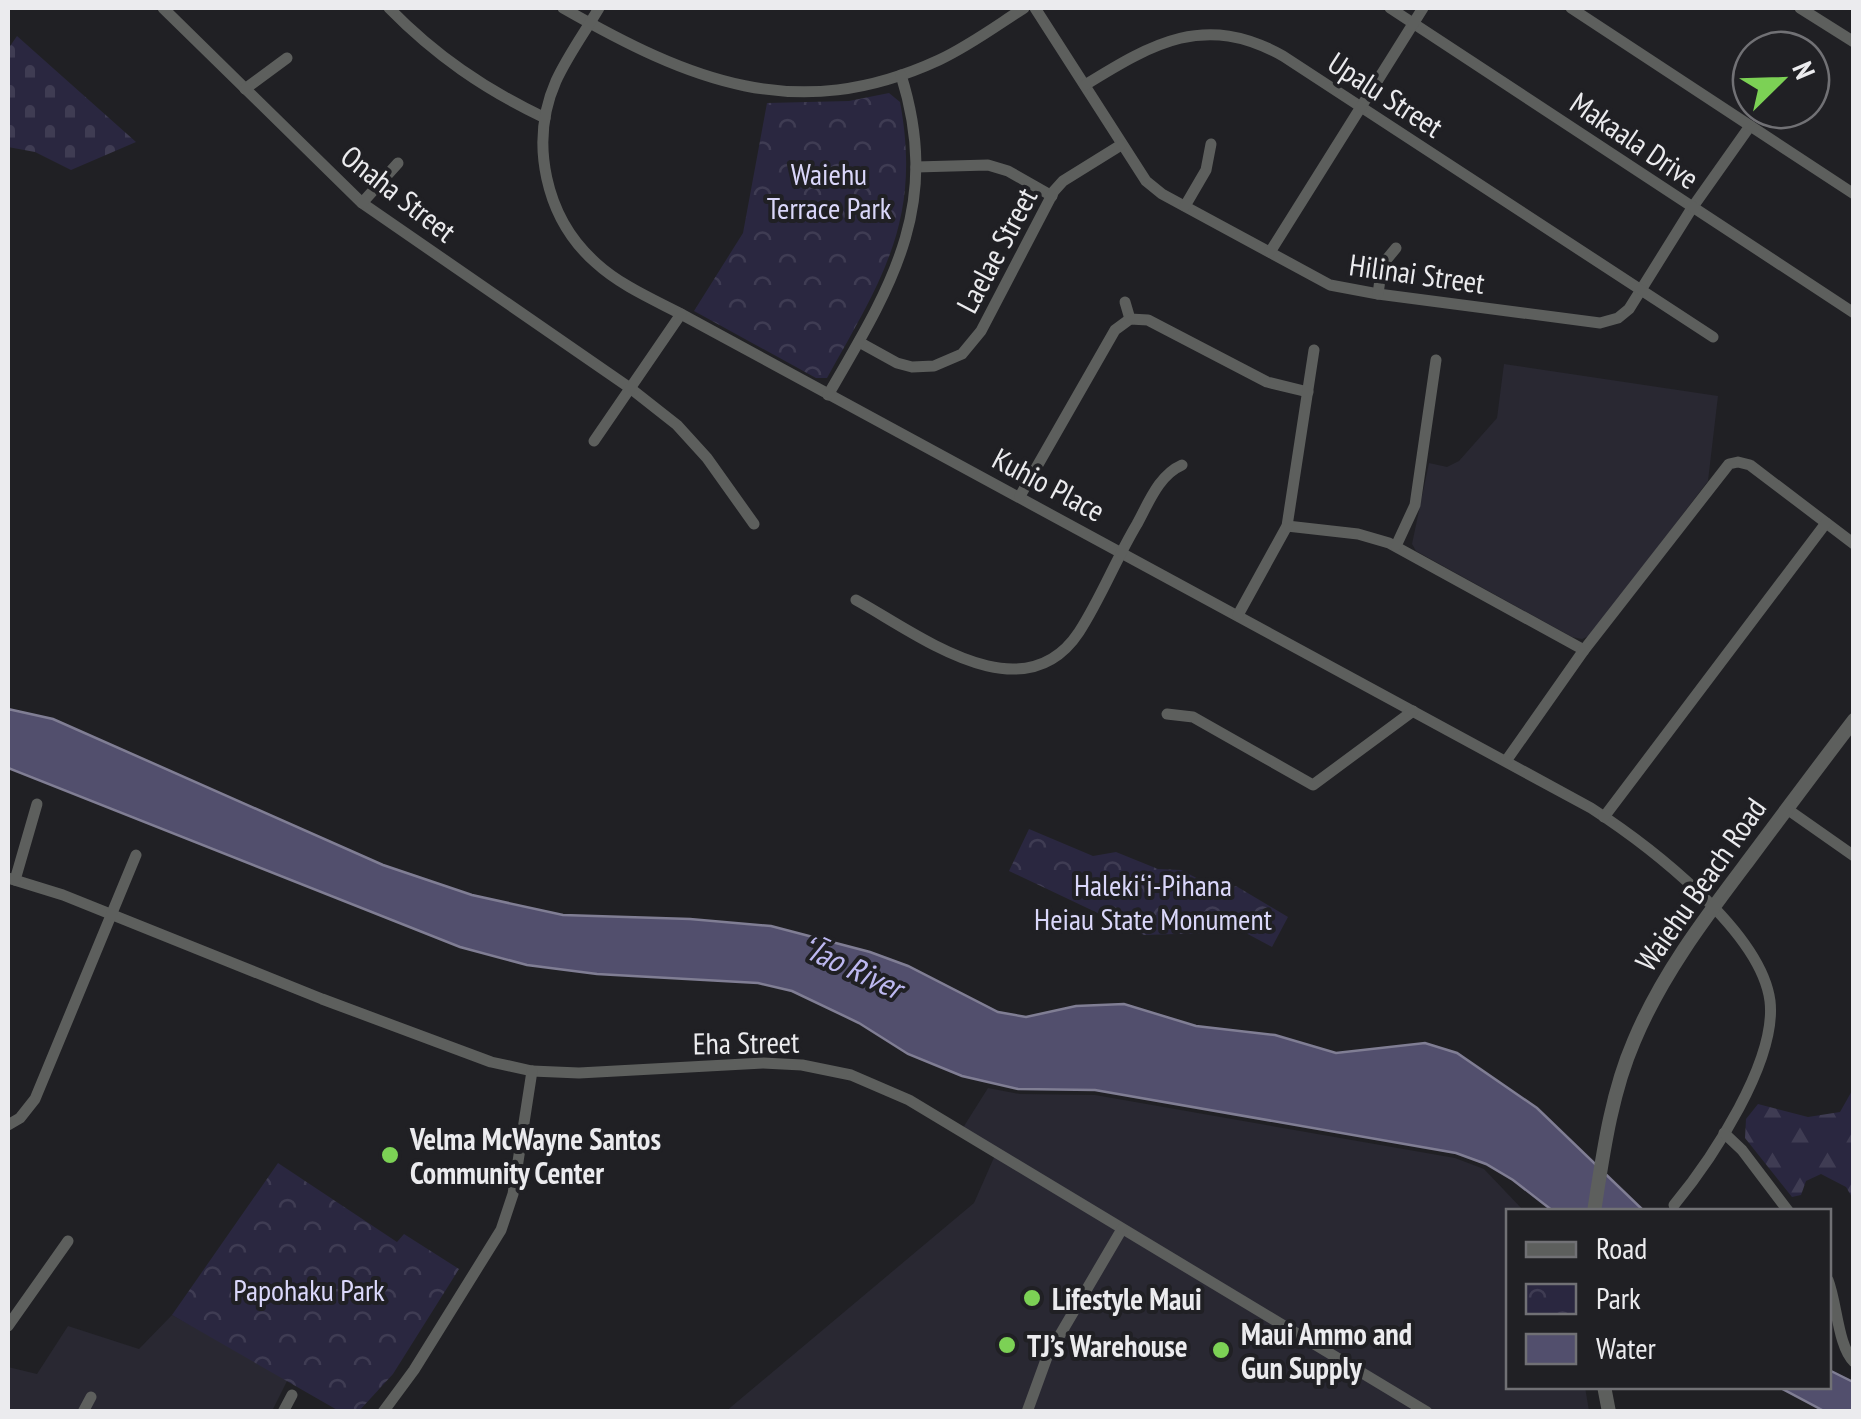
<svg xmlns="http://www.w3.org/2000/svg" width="1861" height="1419" viewBox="0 0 1861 1419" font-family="'PT Sans Narrow',sans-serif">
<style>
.built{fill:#292832}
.forest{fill:url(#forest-firs)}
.cemetery{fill:url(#cemetery-stones)}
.park{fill:url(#park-crowns)}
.water{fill:#524f6d;stroke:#807e94;stroke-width:2.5}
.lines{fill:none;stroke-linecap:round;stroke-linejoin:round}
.minor{stroke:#5d5f5d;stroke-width:11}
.tertiary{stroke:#5d5f5d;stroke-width:14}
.poi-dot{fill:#7cd155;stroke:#202024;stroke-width:4}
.labels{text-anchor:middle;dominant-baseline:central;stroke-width:8;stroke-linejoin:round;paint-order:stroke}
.street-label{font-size:30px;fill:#ebebee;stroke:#202024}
.park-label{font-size:30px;fill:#dad7fa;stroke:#202024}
.poi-label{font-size:30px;font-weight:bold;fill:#ebebee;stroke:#202024;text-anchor:start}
.water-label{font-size:32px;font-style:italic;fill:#bdb8f0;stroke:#202024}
</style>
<defs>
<pattern id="forest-firs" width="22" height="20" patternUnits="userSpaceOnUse" patternTransform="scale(2.5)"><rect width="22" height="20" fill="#2a2740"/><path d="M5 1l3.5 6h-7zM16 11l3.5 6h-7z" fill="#3f3c53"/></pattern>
<pattern id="cemetery-stones" width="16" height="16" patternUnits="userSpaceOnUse" patternTransform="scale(2.5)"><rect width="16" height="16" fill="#2a2740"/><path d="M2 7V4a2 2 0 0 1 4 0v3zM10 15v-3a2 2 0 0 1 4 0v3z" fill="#3f3c53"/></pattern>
<pattern id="park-crowns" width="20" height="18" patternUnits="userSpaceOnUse" patternTransform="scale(2.5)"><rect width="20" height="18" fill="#2a2740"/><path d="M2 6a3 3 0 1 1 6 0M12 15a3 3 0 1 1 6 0" fill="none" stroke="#3f3c53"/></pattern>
</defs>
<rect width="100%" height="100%" fill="#202024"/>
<g class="built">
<polygon points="1504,364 1718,396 1708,481 1591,635 1582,639 1572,637 1416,551 1412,544 1429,463 1447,467 1459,461 1497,418"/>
<polygon points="988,1088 1020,1094 1095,1095 1455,1158 1484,1169 1524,1211 1508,1212 1508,1386 1585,1387 1589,1411 725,1412 974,1203 996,1153 961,1131"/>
<polygon points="172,1315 288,1379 272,1411 8,1412 8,1367 37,1374 68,1326 139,1349"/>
</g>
<polygon class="forest" points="1853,1089 1853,1199 1846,1187 1821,1174 1806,1181 1801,1195 1792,1197 1745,1138 1746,1119 1758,1104 1808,1117 1840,1112"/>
<polygon class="cemetery" points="17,36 136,142 71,170 35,152 8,147 8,49"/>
<g class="park">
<path d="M 889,93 L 900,102 C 922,220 882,279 827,378 L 816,378 L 694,311 L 743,233 L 767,103 L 849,101 Z"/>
<polygon points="1029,829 1093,856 1116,852 1158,869 1181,870 1222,891 1236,886 1288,917 1272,947 1244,932 1144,935 1009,871"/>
<polygon points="278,1163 397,1242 404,1234 459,1269 393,1374 359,1411 339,1411 172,1315"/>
</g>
<g class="water">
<polygon points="8,709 53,719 383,865 472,895 563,915 690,919 771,926 870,952 908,966 998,1012 1026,1017 1076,1006 1124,1004 1196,1026 1275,1035 1336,1053 1425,1043 1457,1053 1537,1108 1644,1211 1553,1211 1513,1180 1486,1164 1456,1153 1095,1090 1018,1089 962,1076 908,1054 859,1023 792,991 758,983 597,974 527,965 460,947 8,768"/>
<polygon points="1829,1370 1853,1382 1853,1411 1824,1411 1779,1387 1828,1386"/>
</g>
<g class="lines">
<g class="minor">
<polyline points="163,8 362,203 630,388 677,425 707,458 754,524"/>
<path d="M 389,8 C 435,55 484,89 545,118"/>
<path d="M 563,8 C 689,80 796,126 939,60 C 969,46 996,26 1024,8"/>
<path d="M 599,8 C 585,32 568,55 556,81 C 529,142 545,218 596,263 C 620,285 652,299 681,314 L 1591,808 C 1648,845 1761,931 1770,1001 C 1777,1061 1712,1159 1674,1205"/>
<polyline points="1035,8 1146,181 1162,194 1330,285 1378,294 1600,323 1618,318 1629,309 1692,208 1750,126"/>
<polyline points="1390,8 1854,313"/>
<polyline points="1571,8 1854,194"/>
<polyline points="1800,8 1854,42"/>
<path d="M 1085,85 C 1153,43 1205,12 1283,56 L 1713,337"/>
<polyline points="245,89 287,58"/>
<polyline points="916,167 988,165 1008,171 1052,196"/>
<polyline points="362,203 398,163"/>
<polyline points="1185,206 1206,170 1211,144"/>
<polyline points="1270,252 1423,8"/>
<polyline points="1378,294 1382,265 1396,248"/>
<polyline points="1125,302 1130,319"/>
<polyline points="859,342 897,363 912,367 934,366 962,354 981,331 1054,191 1063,181 1121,145"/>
<path d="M 828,395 C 892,285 942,206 901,75"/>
<polyline points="594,441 681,314"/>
<polyline points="1020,496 1115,330 1130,319 1148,320 1267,382 1308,392"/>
<polyline points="1287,526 1358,534 1389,543 1584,650"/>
<polyline points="1396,546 1415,505 1436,360"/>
<path d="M 856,600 C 918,634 1023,717 1079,632 C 1101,598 1116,559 1137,524 C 1149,502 1159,475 1182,465"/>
<polyline points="1238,615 1287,526 1314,350"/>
<polyline points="1167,714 1193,717 1313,785 1413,711"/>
<polyline points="1506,761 1584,650 1729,464 1738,462 1750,465 1854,544"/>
<polyline points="1787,809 1854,856"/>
<polyline points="1604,817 1826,523"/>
<polyline points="8,878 63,895 322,999 491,1062 532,1071 579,1073 763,1063 802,1065 851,1075 909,1100 1427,1412"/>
<polyline points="15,880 37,804"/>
<polyline points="8,1125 20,1118 35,1099 136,855"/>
<polyline points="1724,1133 1742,1150 1789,1212"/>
<path d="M 1828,1280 C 1837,1303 1838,1347 1854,1362"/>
<polyline points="8,1326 68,1241"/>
<polyline points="83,1412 91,1397"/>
<polyline points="283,1412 292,1395"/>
<polyline points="383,1412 414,1370 501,1230 513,1194 532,1071"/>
<polyline points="1027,1412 1047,1357 1122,1229"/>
</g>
<g class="tertiary">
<path d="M 1594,1212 C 1603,1154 1611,1094 1634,1041 C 1662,974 1705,918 1748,861 C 1783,814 1818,767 1854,720"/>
<polyline points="1604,1386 1609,1412"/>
</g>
</g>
<g class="poi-dot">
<circle cx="390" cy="1155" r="10"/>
<circle cx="1032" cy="1298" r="10"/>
<circle cx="1007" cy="1345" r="10"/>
<circle cx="1221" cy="1350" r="10"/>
</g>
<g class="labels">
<g class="street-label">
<text transform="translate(1386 94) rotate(33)">Upalu Street</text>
<text transform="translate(1635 140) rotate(34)">Makaala Drive</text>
<text transform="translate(399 193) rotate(38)">Onaha Street</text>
<text transform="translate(996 250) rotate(-62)">Laelae Street</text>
<text transform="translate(1417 273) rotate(8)">Hilinai Street</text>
<text transform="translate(1049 484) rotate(28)">Kuhio Place</text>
<text transform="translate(1700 884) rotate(-55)">Waiehu Beach Road</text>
<text transform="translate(746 1042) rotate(-1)">Eha Street</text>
</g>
<g class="park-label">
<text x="829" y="173">Waiehu<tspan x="829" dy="34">Terrace Park</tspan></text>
<text x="1153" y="884">Halekiʻi-Pihana<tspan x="1153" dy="34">Heiau State Monument</tspan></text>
<text x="309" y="1289">Papohaku Park</text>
</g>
<g class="poi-label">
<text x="410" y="1138">Velma McWayne Santos<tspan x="410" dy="34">Community Center</tspan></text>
<text x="1052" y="1298">Lifestyle Maui</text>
<text x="1241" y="1333">Maui Ammo and<tspan x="1241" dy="34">Gun Supply</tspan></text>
<text x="1027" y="1345">TJ’s Warehouse</text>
</g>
<g class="water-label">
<text transform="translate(853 967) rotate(25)">ʻĪao River</text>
</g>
</g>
<rect width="1861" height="1419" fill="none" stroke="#ebebee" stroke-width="20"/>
<rect x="1506" y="1209" width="325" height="180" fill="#202024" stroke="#717175" stroke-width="2.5"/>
<rect x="1526" y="1242" width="50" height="15" fill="#5d5f5d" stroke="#717175" stroke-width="2.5"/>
<text x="1596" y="1259" font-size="30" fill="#ebebee">Road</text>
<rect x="1526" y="1284" width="50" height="30" fill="url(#park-crowns)" stroke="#717175" stroke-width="2.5"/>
<text x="1596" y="1309" font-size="30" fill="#ebebee">Park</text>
<rect x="1526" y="1334" width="50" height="30" fill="#524f6d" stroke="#717175" stroke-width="2.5"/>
<text x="1596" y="1359" font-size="30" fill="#ebebee">Water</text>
<g transform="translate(1781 80) rotate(67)"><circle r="48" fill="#202024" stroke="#717175" stroke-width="2.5"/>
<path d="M0-8L18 38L0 25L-18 38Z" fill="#7cd155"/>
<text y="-15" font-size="28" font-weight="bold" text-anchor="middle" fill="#ebebee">N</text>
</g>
</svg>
